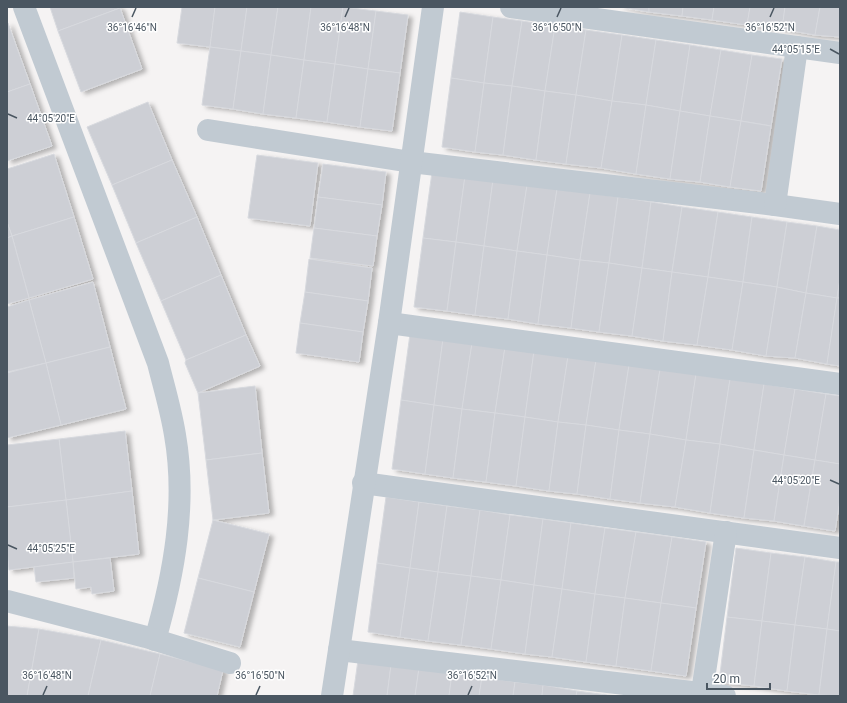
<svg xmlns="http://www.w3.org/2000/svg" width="847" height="703" viewBox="0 0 847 703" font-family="Roboto,sans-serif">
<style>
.building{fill:#cdcfd5;stroke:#d7d9de;filter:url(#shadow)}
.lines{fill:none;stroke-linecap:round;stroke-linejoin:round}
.minor{stroke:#c1cad2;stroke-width:22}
.ticks{fill:none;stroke:#4a5661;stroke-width:1.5}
.ticks-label{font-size:10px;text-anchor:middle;fill:#4a5661;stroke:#fff;stroke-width:3;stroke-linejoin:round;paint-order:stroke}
</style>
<defs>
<filter id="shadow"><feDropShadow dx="4.5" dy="2.5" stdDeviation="2" flood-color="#0004"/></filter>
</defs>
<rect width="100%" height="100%" fill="#f5f3f3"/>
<g class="building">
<polygon points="50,7 119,7 120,8 58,31"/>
<polygon points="182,7 215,7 210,47 177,43"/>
<polygon points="215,7 247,7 241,51 210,47"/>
<polygon points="247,7 278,7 271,55 241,51"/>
<polygon points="278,7 311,7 304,60 271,55"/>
<polygon points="311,7 343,7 335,64 304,60"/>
<polygon points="343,7 376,11 368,69 335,64"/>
<polygon points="620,7 649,7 649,12"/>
<polygon points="649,7 683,7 682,16 649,12"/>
<polygon points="683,7 714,7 712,20 682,16"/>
<polygon points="714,7 750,7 747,25 712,20"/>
<polygon points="750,7 785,7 782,29 747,25"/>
<polygon points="785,7 820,7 815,35 782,29"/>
<polygon points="820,7 840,7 840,37 815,35"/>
<polygon points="120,8 142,69 81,92 58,31"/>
<polygon points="376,11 408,15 400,73 368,69"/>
<polygon points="460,12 493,17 484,83 451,78"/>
<polygon points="493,17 522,21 512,86 484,83"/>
<polygon points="522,21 555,26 545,91 512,86"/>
<polygon points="8,23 30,84 7,92 7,24"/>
<polygon points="555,26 586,30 576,95 545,91"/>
<polygon points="586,30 622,35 612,101 576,95"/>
<polygon points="622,35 656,40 646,105 612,101"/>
<polygon points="656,40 690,45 680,111 646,105"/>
<polygon points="690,45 721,50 710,116 680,111"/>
<polygon points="210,47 241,51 233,109 202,105"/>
<polygon points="721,50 752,55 741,121 710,116"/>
<polygon points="241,51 271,55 263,114 233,109"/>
<polygon points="271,55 304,60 296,118 263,114"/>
<polygon points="752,55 782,59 771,126 741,121"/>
<polygon points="304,60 335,64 327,122 296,118"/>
<polygon points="335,64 368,69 360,127 327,122"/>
<polygon points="368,69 400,73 392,131 360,127"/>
<polygon points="451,78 484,83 475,152 442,147"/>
<polygon points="484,83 512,86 503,155 475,152"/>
<polygon points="30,84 52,146 7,161 7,92"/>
<polygon points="512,86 545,91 536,160 503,155"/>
<polygon points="545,91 576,95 566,164 536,160"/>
<polygon points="576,95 612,101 601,168 566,164"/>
<polygon points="612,101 646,105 636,174 601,168"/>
<polygon points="148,102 172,160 112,185 87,127"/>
<polygon points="646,105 680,111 670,179 636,174"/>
<polygon points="680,111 710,116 700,182 670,179"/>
<polygon points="710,116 741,121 730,187 700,182"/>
<polygon points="741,121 771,126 761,191 730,187"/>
<polygon points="54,154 74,217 12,236 7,222 7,169"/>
<polygon points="257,155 318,163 310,226 248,218"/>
<polygon points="172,160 197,217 136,243 112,185"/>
<polygon points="323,164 386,172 382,205 318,197"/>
<polygon points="432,172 465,176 456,242 423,238"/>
<polygon points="465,176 493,180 484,246 456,242"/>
<polygon points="493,180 527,185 517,251 484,246"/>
<polygon points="527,185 557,189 547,255 517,251"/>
<polygon points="557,189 590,193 580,260 547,255"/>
<polygon points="590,193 618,197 609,263 580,260"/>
<polygon points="318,197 382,205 377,236 314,228"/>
<polygon points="618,197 651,202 642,268 609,263"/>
<polygon points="651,202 682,207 672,272 642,268"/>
<polygon points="682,207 718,212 708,277 672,272"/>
<polygon points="718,212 752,217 743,282 708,277"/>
<polygon points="74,217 93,279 29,298 12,236"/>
<polygon points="197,217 221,275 161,301 136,243"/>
<polygon points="752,217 787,222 777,287 743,282"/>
<polygon points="7,222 12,236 7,238"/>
<polygon points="787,222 817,226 806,293 777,287"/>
<polygon points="817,226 840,230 840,279 837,298 806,293"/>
<polygon points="314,228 377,236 373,266 310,258"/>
<polygon points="12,236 29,298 7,304 7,238"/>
<polygon points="423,238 456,242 447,311 414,307"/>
<polygon points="456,242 484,246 475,315 447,311"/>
<polygon points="484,246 517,251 508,319 475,315"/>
<polygon points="517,251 547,255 538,324 508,319"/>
<polygon points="547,255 580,260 571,328 538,324"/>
<polygon points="309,259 372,268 368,301 305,292"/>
<polygon points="580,260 609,263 599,332 571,328"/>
<polygon points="609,263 642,268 632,336 599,332"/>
<polygon points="642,268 672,272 663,341 632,336"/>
<polygon points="672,272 708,277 697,345 663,341"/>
<polygon points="221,275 246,335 186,360 161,301"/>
<polygon points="708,277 743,282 732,350 697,345"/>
<polygon points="840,279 840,298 837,298"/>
<polygon points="93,282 110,347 46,363 29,300"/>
<polygon points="743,282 777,287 766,356 732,350"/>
<polygon points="777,287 806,293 795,358 766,356"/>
<polygon points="305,292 368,301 363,332 300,323"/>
<polygon points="806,293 837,298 827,364 795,358"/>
<polygon points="837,298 840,298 840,366 827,364"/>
<polygon points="29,300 46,363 7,372 7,307"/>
<polygon points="300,323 363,332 359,362 296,353"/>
<polygon points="410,334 443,339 434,405 401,400"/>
<polygon points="246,335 260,366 198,393 185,363 186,360"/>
<polygon points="443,339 472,343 462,409 434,405"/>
<polygon points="472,343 505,347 495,413 462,409"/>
<polygon points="110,347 126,409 61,425 46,363"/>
<polygon points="505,347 534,351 525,417 495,413"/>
<polygon points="534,351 568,356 558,422 525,417"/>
<polygon points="568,356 596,360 586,425 558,422"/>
<polygon points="596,360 629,365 619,430 586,425"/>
<polygon points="46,363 61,425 7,438 7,373"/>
<polygon points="629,365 660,369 650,434 619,430"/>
<polygon points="660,369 696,374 686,440 650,434"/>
<polygon points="696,374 730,379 720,444 686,440"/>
<polygon points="730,379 764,384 754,450 720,444"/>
<polygon points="764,384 795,389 784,455 754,450"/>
<polygon points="255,386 262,453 206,460 198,393"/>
<polygon points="795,389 826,394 815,460 784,455"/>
<polygon points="826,394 840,396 840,464 815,460"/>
<polygon points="401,400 434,405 425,474 392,469"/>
<polygon points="434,405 462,409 453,478 425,474"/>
<polygon points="462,409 495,413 486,482 453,478"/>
<polygon points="495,413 525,417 516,486 486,482"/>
<polygon points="525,417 558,422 549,491 516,486"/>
<polygon points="558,422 586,425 577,494 549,491"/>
<polygon points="586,425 619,430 610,499 577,494"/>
<polygon points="619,430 650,434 640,503 610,499"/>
<polygon points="125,431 132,491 66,500 59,439"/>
<polygon points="650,434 686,440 675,507 640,503"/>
<polygon points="59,439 66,500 7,507 7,445"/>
<polygon points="686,440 720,444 710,513 675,507"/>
<polygon points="720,444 754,450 744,518 710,513"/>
<polygon points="754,450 784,455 774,521 744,518"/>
<polygon points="262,453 269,513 213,520 206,460"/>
<polygon points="784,455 815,460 804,526 774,521"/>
<polygon points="815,460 840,464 840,499 835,531 804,526"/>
<polygon points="132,491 139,554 73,562 66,500"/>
<polygon points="386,497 419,502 410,568 377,563"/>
<polygon points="66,500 73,562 9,570 7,550 7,507"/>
<polygon points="419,502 447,506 438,572 410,568"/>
<polygon points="447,506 480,510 471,576 438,572"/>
<polygon points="480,510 510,515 501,580 471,576"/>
<polygon points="510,515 543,519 534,585 501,580"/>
<polygon points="543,519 571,523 562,589 534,585"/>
<polygon points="213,520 269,534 254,592 198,578"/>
<polygon points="571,523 605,528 595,594 562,589"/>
<polygon points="605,528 636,532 625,598 595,594"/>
<polygon points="636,532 672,537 661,603 625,598"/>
<polygon points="672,537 706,542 696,608 661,603"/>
<polygon points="736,548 771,553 762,621 727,617"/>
<polygon points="771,553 805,557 795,625 762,621"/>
<polygon points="805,557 836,562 827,629 795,625"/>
<polygon points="110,558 114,591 92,594 91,587 76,589 73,562"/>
<polygon points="73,562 74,578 36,582 34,567"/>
<polygon points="836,562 840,562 840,631 827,629"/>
<polygon points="377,563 410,568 400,637 368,632"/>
<polygon points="410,568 438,572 428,641 400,637"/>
<polygon points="438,572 471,576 461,645 428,641"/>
<polygon points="471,576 501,580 491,649 461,645"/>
<polygon points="198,578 254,592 240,647 184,633"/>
<polygon points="501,580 534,585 525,654 491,649"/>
<polygon points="534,585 562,589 552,657 525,654"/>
<polygon points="562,589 595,594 586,662 552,657"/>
<polygon points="595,594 625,598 616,666 586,662"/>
<polygon points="625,598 661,603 651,671 616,666"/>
<polygon points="661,603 696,608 686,676 651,671"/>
<polygon points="727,617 762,621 754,686 719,682"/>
<polygon points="762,621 795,625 787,691 754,686"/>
<polygon points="795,625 827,629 819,695 787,691"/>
<polygon points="7,626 39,629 27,696 7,696"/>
<polygon points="39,629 101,640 88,696 27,696"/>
<polygon points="827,629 840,631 840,696 819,695"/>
<polygon points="101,640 160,654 150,696 88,696"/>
<polygon points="160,654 223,670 217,696 150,696"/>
<polygon points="358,660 391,665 387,696 353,696"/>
<polygon points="391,665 419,668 415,696 387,696"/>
<polygon points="419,668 452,673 449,696 415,696"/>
<polygon points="452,673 482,677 479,696 449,696"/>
<polygon points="482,677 515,682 513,696 479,696"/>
<polygon points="515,682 543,685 542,696 513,696"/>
<polygon points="543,685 577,691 576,696 542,696"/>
<polygon points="577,691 607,695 607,696 576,696"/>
</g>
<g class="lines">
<g class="minor">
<path d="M 24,7 L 158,363 C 164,387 171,410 175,435 C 187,504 174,574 155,640"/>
<polyline points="511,7 840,53"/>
<polyline points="208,130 411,162 775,205 840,214"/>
<polyline points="775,205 797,47"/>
<polyline points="389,323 840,384"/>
<polyline points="363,483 840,548"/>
<polyline points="7,601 146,637 230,663"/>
<polyline points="339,650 725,696"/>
<polyline points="702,692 726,532"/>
<polyline points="332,696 389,323 433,7"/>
</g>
</g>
<path class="ticks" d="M 132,17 L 136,8M 345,17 L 349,8M 557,17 L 561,8M 770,17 L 774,8M 830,49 L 839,54M 8,114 L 17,118M 830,480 L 839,484M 8,545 L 17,549M 43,695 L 47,686M 256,695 L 260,686M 468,695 L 472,686"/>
<g class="ticks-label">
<text x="132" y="31">36°16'46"N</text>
<text x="345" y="31">36°16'48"N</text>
<text x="557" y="31">36°16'50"N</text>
<text x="770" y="31">36°16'52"N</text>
<text x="796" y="53">44°05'15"E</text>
<text x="51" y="122">44°05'20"E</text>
<text x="796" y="484">44°05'20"E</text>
<text x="51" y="552">44°05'25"E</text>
<text x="47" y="679">36°16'48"N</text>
<text x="260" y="679">36°16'50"N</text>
<text x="472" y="679">36°16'52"N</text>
</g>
<rect width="847" height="703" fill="none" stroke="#4a5661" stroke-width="16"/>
<path d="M707 683v6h63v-6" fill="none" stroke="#4a5661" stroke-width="2"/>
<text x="713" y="683" font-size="12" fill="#4a5661" stroke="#ffffff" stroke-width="3" paint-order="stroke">20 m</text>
</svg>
